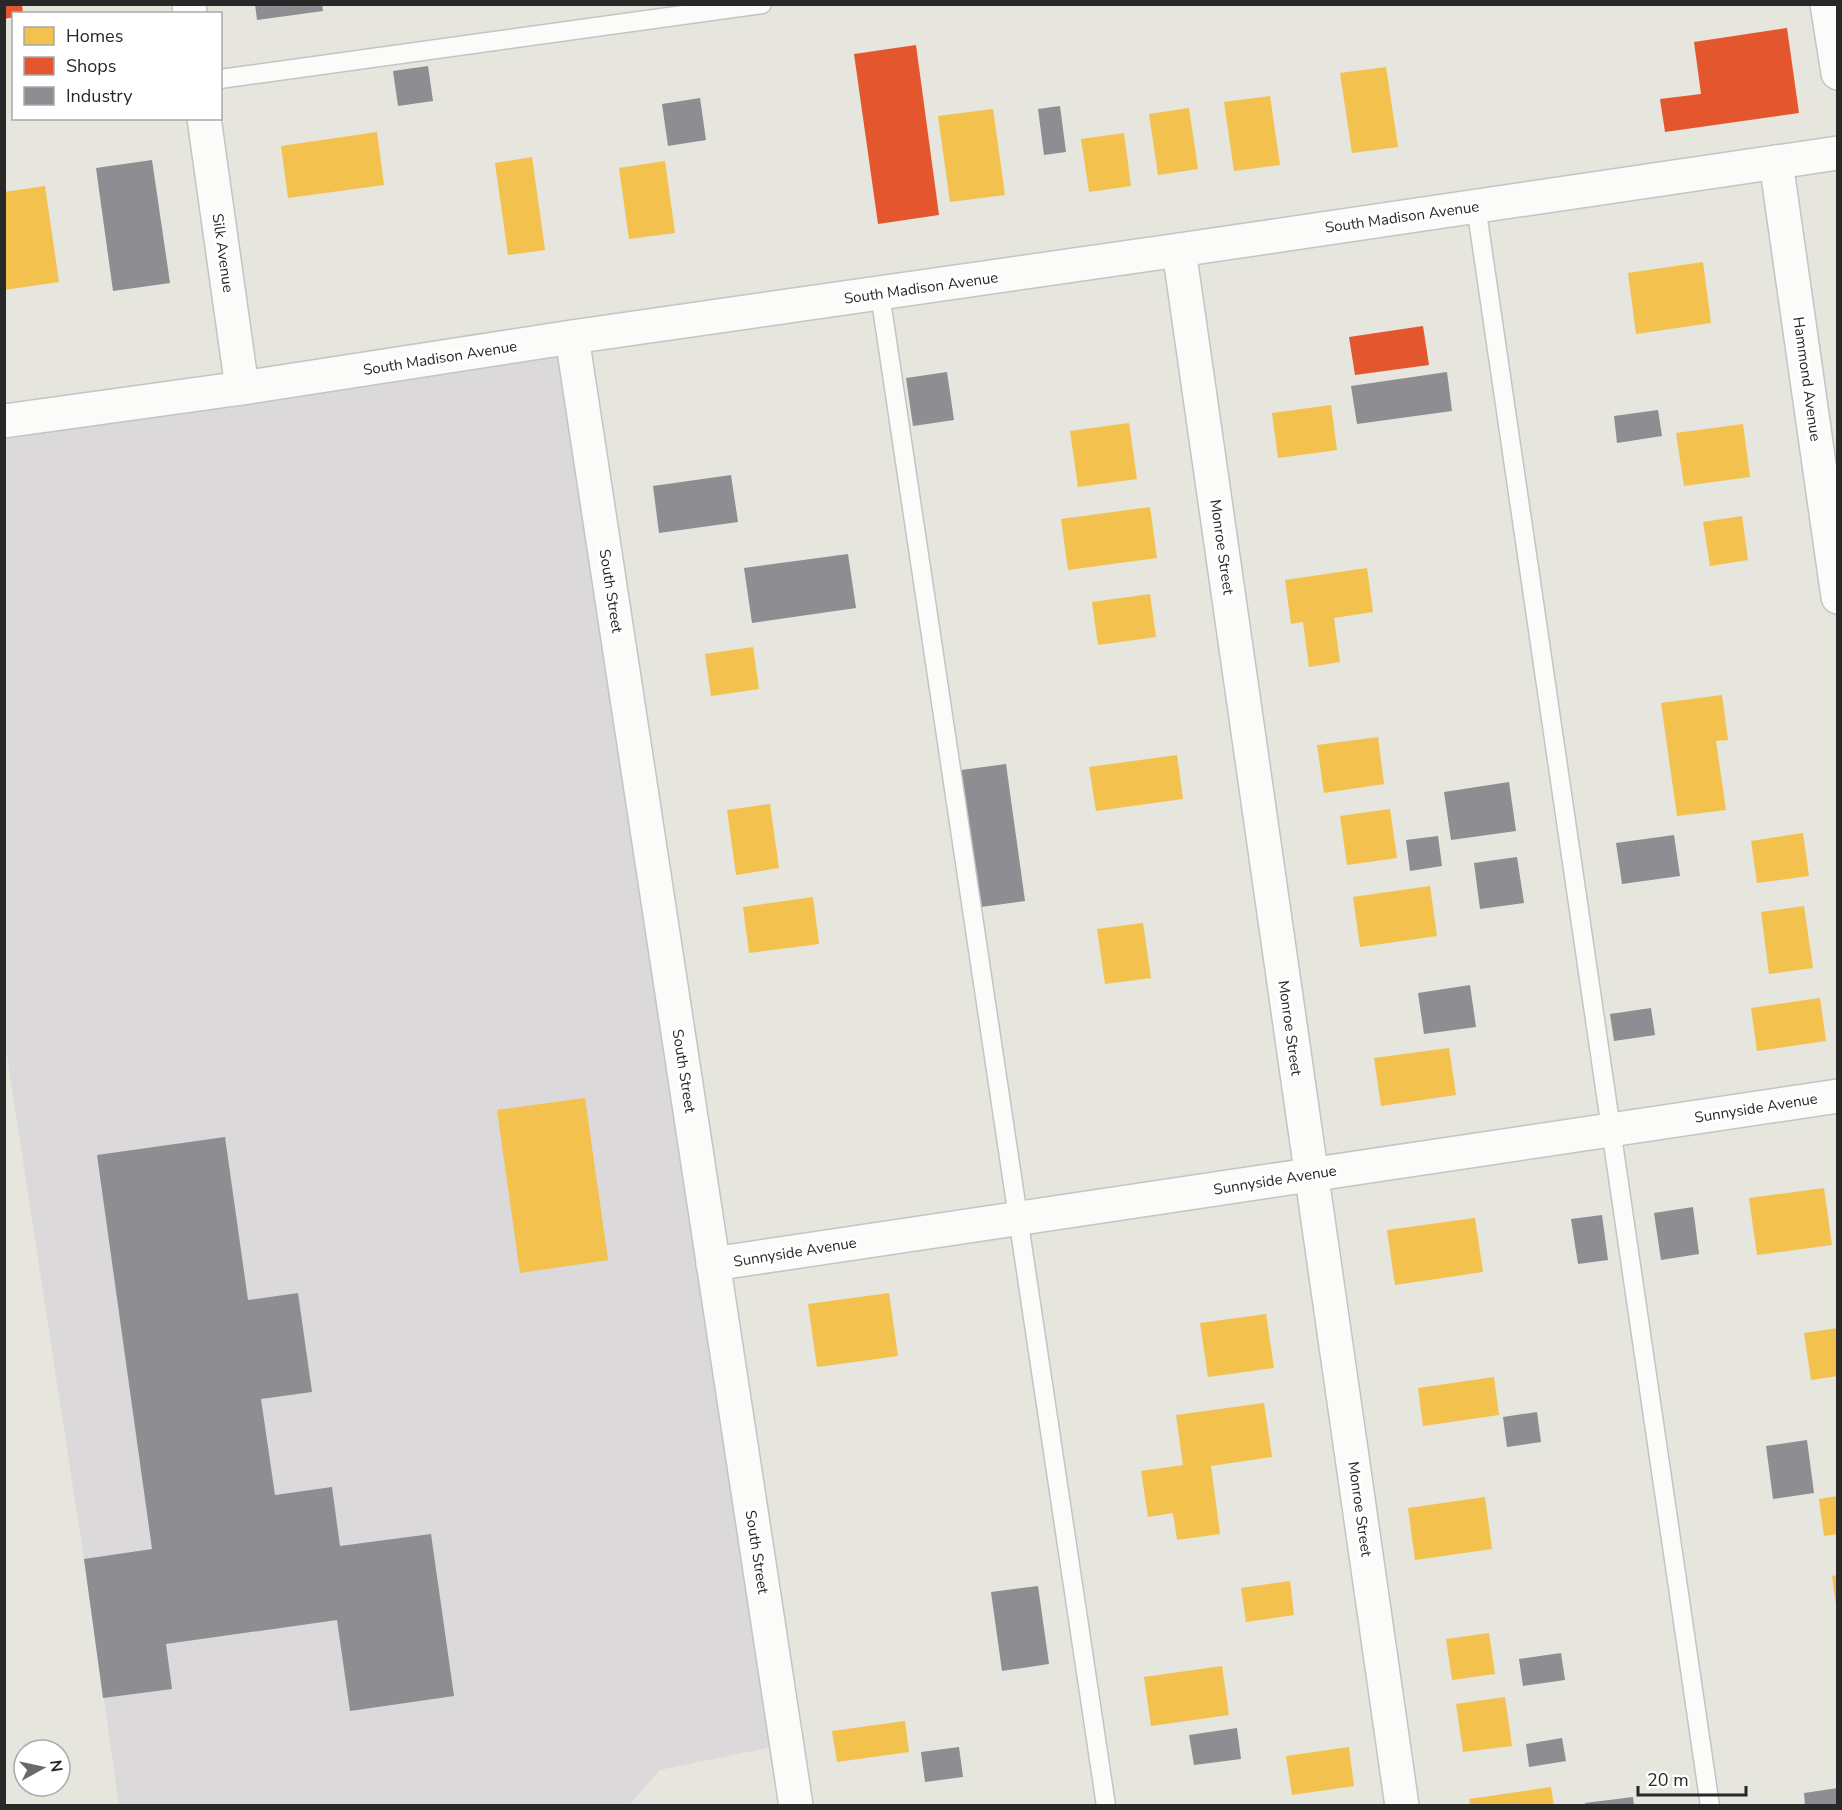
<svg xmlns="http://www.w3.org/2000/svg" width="1842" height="1810" viewBox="0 0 1842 1810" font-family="'Nunito Sans',sans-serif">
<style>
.industrial{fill:#dbd9d9}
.homes{fill:#f2c14e}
.shops{fill:#e4572e}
.industry{fill:#8d8d92}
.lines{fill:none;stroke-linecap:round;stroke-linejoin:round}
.service-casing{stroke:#c4c4c3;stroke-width:21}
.minor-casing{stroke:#c4c4c3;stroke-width:36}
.secondary-casing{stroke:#c4c4c3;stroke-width:36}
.service{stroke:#fbfbfa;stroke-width:18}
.minor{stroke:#fbfbfa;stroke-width:33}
.secondary{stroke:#fbfbfa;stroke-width:33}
.labels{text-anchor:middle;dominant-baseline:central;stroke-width:6;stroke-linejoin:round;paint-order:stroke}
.street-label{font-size:15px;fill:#282828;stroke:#fff}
</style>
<rect width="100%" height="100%" fill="#e6e5de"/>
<polygon class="industrial" points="572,337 786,1744 660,1770 629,1805 119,1805 84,1559 5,1043 4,421"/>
<g class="homes">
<polygon points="1386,67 1398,147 1352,153 1340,73"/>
<polygon points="1270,96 1280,165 1234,171 1224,102"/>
<polygon points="1189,108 1198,169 1158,175 1149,114"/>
<polygon points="993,109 1005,195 950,202 938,116"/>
<polygon points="377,132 384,185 288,198 281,146"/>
<polygon points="1124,133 1131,186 1089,192 1081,139"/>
<polygon points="532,157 545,250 508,255 495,163"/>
<polygon points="665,161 675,233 629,239 619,168"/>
<polygon points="45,186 59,282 4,290 4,192"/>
<polygon points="1703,262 1711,323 1636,334 1628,273"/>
<polygon points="1331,405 1337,450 1278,458 1272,413"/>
<polygon points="1129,423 1137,479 1078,487 1070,431"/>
<polygon points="1743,424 1750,477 1684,486 1676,433"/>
<polygon points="1150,507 1157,558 1068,570 1061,519"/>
<polygon points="1742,516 1748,560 1710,566 1703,522"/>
<polygon points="1367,568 1373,612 1334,618 1340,662 1309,667 1303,622 1291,624 1285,580"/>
<polygon points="1150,594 1156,637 1098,645 1092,602"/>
<polygon points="753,647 759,689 711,696 705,654"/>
<polygon points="1722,695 1728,740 1716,741 1726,810 1677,816 1661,703"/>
<polygon points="1378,737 1384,784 1324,793 1317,745"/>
<polygon points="1177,755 1183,799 1096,811 1089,767"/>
<polygon points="770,804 779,868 736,875 727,810"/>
<polygon points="1390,809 1397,858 1347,865 1340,816"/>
<polygon points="1803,833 1809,876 1757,883 1751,841"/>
<polygon points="1430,886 1437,936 1360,947 1353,897"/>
<polygon points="813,897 819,944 749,953 743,907"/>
<polygon points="1804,906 1813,968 1769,974 1761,912"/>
<polygon points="1143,923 1151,978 1105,984 1097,929"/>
<polygon points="1820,998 1826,1041 1757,1051 1751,1008"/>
<polygon points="1449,1048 1456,1095 1381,1106 1374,1058"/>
<polygon points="585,1098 608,1260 520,1273 497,1110"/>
<polygon points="1824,1188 1832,1245 1757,1255 1749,1198"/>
<polygon points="1475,1218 1483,1272 1395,1285 1387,1230"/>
<polygon points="889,1293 898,1356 817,1367 808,1304"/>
<polygon points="1266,1314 1274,1368 1208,1377 1200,1323"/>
<polygon points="1838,1328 1838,1376 1811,1380 1804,1333"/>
<polygon points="1494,1377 1499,1415 1423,1426 1418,1388"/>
<polygon points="1264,1403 1272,1457 1211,1466 1220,1534 1177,1540 1173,1513 1148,1517 1141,1471 1183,1465 1176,1415"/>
<polygon points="1838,1496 1838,1534 1824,1536 1819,1499"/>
<polygon points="1485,1497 1492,1549 1415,1560 1408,1508"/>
<polygon points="1838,1575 1838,1605 1836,1605 1832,1576"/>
<polygon points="1290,1581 1294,1615 1246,1622 1241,1588"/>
<polygon points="1489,1633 1495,1674 1452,1680 1446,1639"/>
<polygon points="1222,1666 1229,1715 1151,1726 1144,1677"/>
<polygon points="1505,1697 1512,1746 1463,1752 1456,1704"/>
<polygon points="905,1721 909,1752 837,1762 832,1731"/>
<polygon points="1349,1747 1354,1786 1292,1795 1286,1756"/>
<polygon points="1551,1787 1554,1806 1470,1806 1469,1799"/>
</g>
<g class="shops">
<polygon points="4,4 22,4 23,14 14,14 14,17 4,19"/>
<polygon points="1787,28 1799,113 1665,132 1660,99 1701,94 1694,42"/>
<polygon points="916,45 939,215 878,224 854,54"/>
<polygon points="1423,326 1429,365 1355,375 1349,337"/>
</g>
<g class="industry">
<polygon points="255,4 322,4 323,11 257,20"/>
<polygon points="428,66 433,101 398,106 393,71"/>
<polygon points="700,98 706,140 668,146 662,104"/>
<polygon points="1060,106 1066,152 1044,155 1038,109"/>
<polygon points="152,160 170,283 113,291 96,168"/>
<polygon points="947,372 954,420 913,426 906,378"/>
<polygon points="1447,372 1452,411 1357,424 1351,386"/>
<polygon points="1658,410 1662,436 1617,443 1614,416"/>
<polygon points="731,475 738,522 659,533 653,486"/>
<polygon points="848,554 856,608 752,623 744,568"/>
<polygon points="1006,764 1025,901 981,907 961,770"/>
<polygon points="1509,782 1516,831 1451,840 1444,792"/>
<polygon points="1674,835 1680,876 1622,884 1616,843"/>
<polygon points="1438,836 1442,866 1410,871 1406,840"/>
<polygon points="1517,857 1524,903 1480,909 1474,863"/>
<polygon points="1470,985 1476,1027 1424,1034 1418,993"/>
<polygon points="1651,1008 1655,1035 1614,1041 1610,1014"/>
<polygon points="225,1137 248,1300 298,1293 312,1392 261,1399 275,1495 332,1487 340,1546 431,1534 454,1696 350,1711 337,1620 166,1644 172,1689 103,1698 84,1559 152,1549 97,1155"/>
<polygon points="1693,1207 1699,1254 1661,1260 1654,1213"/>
<polygon points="1602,1215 1608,1260 1578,1264 1571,1219"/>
<polygon points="1537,1412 1541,1442 1507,1447 1503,1417"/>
<polygon points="1807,1440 1814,1493 1773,1499 1766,1446"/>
<polygon points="1038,1586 1049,1664 1002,1671 991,1592"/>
<polygon points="1561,1653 1565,1680 1523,1686 1519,1659"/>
<polygon points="1237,1728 1241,1759 1194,1765 1189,1735"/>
<polygon points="1562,1738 1566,1761 1529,1767 1526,1744"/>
<polygon points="959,1747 963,1777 925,1782 921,1752"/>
<polygon points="1838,1788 1838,1806 1805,1806 1804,1793"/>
<polygon points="1633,1797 1634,1806 1585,1806 1585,1803"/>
</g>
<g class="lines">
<defs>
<g id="service">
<polyline points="220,79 762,4"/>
<polyline points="1476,206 1710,1806"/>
<polyline points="880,294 1106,1806"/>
</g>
<g id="minor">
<polyline points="189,4 190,14"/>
<polyline points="1827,4 1838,73"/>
<polyline points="204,118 242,388"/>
<polyline points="1776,162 1838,597"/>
<polyline points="1179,250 1402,1806"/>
<polyline points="572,337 796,1806"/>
<polyline points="713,1264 1838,1096"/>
</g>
<polyline id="secondary" points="4,421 242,388 572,337 1179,250 1838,153"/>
</defs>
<use href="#service" class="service-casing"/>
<use href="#minor" class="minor-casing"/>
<use href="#secondary" class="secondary-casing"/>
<use href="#service" class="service"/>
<use href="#minor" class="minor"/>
<use href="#secondary" class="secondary"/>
</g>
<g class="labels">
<g class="street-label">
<text transform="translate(1402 217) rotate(-8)">South Madison Avenue</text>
<text transform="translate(223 253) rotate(82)">Silk Avenue</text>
<text transform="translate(921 288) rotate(-8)">South Madison Avenue</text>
<text transform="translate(440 358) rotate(-9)">South Madison Avenue</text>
<text transform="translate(1807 379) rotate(82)">Hammond Avenue</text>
<text transform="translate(1222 547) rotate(82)">Monroe Street</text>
<text transform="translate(611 591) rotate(81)">South Street</text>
<text transform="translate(1290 1028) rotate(82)">Monroe Street</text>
<text transform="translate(684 1071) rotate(81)">South Street</text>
<text transform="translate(1756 1108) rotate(-9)">Sunnyside Avenue</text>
<text transform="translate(1275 1180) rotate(-9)">Sunnyside Avenue</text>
<text transform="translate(795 1252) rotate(-9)">Sunnyside Avenue</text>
<text transform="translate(1360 1509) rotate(82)">Monroe Street</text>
<text transform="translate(757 1552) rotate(81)">South Street</text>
</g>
</g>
<rect width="1842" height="1810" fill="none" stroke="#282828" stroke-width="12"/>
<rect x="12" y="12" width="210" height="108" fill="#ffffff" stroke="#a9a9a9" stroke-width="1.5"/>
<rect x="24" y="27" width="30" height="18" fill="#f2c14e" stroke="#a9a9a9" stroke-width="1.5"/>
<text x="66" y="42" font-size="18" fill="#282828">Homes</text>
<rect x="24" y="57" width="30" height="18" fill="#e4572e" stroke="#a9a9a9" stroke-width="1.5"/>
<text x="66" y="72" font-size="18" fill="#282828">Shops</text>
<rect x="24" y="87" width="30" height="18" fill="#8d8d92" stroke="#a9a9a9" stroke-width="1.5"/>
<text x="66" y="102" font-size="18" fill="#282828">Industry</text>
<g transform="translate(42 1768) rotate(82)"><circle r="28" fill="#ffffff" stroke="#a9a9a9" stroke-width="1.5"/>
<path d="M0-4.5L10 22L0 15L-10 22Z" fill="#6a6a68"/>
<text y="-9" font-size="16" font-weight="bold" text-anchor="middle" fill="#282828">N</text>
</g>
<path d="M1638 1786v9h108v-9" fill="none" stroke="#282828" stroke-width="3"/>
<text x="1647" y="1786" font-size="18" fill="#282828" stroke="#ffffff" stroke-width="4.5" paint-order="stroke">20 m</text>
</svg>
